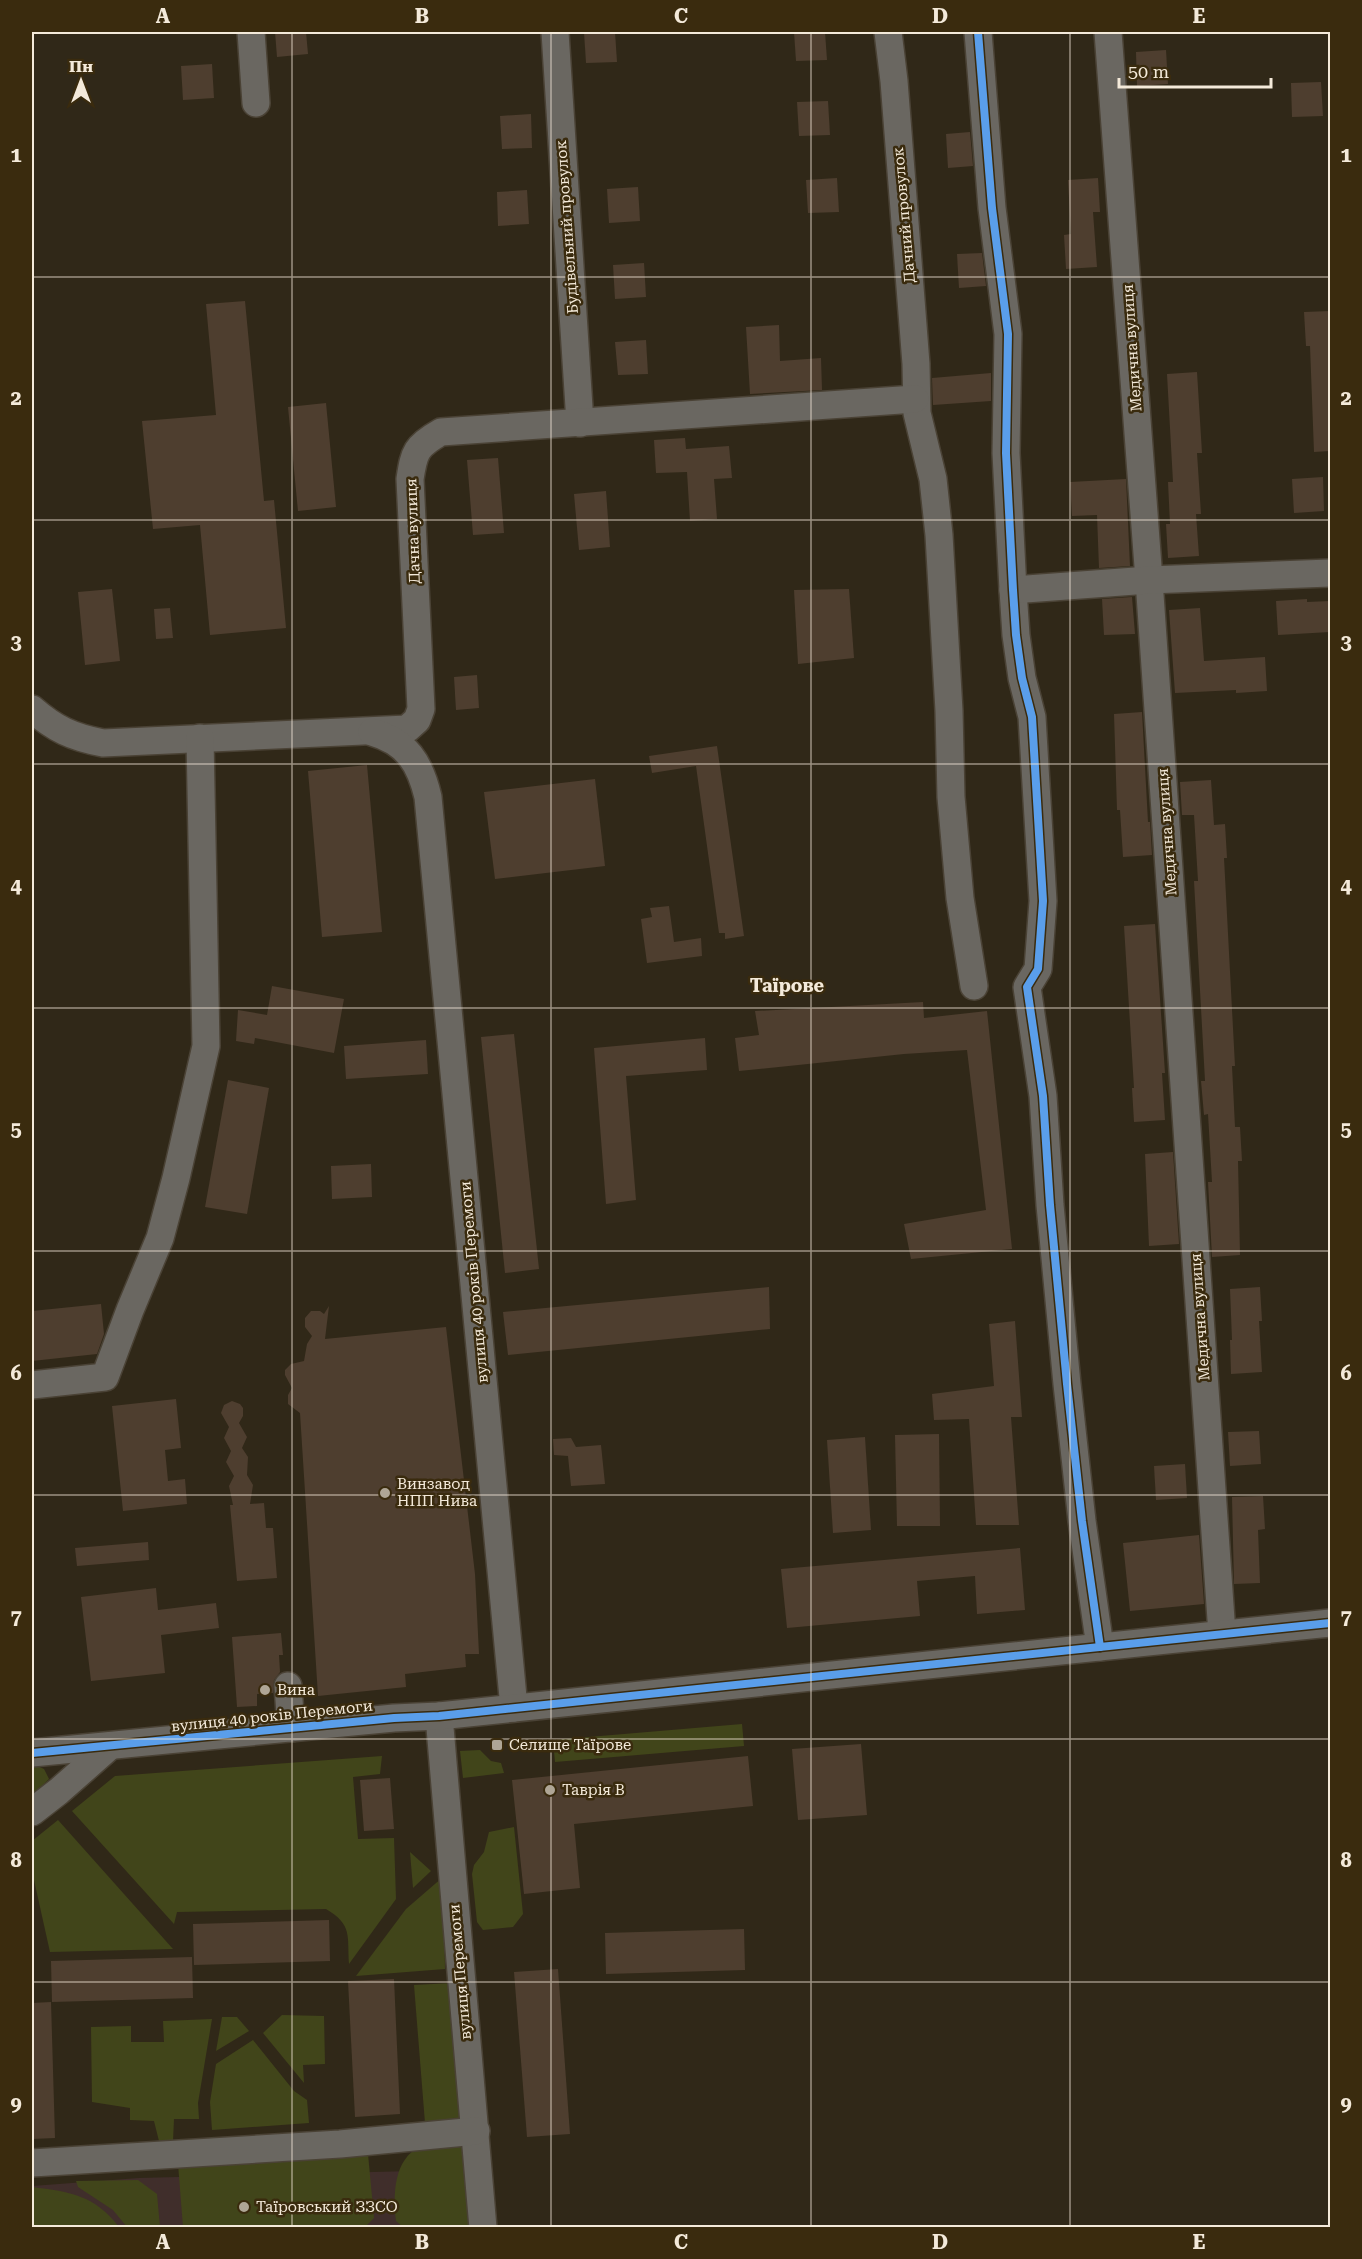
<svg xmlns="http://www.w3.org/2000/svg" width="1362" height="2259" viewBox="0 0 1362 2259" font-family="'Roboto Serif',serif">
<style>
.education{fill:#402e2b}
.green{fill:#41451a}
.building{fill:#4e3e2f}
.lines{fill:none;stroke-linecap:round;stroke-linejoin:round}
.minor-casing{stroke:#4a4235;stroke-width:30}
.minor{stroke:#6a6761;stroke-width:27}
.cycleway-casing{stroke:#3a2b0e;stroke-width:11}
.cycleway{stroke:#5a9eea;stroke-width:8}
.grid{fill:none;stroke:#f4eada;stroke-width:1.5;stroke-opacity:0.55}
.poi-dot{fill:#afa696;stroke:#3a2b0e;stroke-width:2}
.labels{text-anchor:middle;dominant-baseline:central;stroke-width:5;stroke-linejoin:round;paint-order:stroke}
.street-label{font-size:15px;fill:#f4eada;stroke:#3a2b0e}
.poi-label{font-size:15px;fill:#f4eada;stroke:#3a2b0e;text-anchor:start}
.quarter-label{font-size:18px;font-weight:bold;fill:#f4eada;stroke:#3a2b0e}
.neatline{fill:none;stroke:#f4eada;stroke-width:2}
.grid-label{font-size:20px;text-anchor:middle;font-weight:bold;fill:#f4eada}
</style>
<rect width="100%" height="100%" fill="#302818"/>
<polygon class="education" points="453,2170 457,2228 32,2228 32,2186 139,2178"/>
<g class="green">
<polygon points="742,1724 744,1746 555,1762 553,1740"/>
<polygon points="480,1750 491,1761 501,1763 504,1773 463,1778 460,1751"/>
<path d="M 382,1756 L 380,1774 L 353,1777 L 358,1839 L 394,1838 L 396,1899 L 349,1964 C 347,1936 353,1925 326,1909 L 177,1912 L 174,1924 L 72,1811 L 115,1776 Z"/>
<polygon points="35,1765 44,1769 49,1779 32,1796 32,1766"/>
<polygon points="58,1820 173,1949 50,1952 32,1871 32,1841"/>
<polygon points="514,1827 523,1914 513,1927 483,1930 477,1922 472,1874 474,1865 484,1852 489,1832"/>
<polygon points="410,1852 431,1871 413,1888"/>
<polygon points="443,1877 445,1969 356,1976 406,1909"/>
<polygon points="452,1983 464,2115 456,2121 425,2123 414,1985"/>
<polygon points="282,2015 324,2016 325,2064 303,2065 304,2083 263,2033"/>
<polygon points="222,2017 237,2017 249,2031 216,2051"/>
<polygon points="212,2019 198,2103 199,2119 174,2119 173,2141 159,2141 154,2121 130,2120 130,2108 92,2102 91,2027 131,2026 131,2042 164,2042 163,2021"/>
<polygon points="253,2040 294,2091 307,2100 309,2123 212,2130 210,2102 216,2064"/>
<path d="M 458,2142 L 466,2147 L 472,2227 L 403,2227 L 396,2221 C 393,2196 393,2159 421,2146 C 430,2142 447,2143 458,2142 Z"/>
<polygon points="368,2154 374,2218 365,2227 183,2227 178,2164"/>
<polygon points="138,2180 157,2194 160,2227 127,2227 113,2210 78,2187 76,2181"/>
<path d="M 32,2187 C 71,2192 94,2195 119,2227 L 32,2227 Z"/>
</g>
<g class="building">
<polygon points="275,32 306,32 308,54 277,57"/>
<polygon points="584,32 615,32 617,62 586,63"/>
<polygon points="794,32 825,32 827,60 796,61"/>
<polygon points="1166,50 1168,84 1137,86 1136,52"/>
<polygon points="212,64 214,98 183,100 181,66"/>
<polygon points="1321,82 1323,116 1292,117 1291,83"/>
<polygon points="828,101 830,135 799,136 797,102"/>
<polygon points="531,114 532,148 502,149 500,116"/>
<polygon points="970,132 973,166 948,168 946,134"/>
<polygon points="837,178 839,212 808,213 806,180"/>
<polygon points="1098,178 1100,212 1093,212 1097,267 1066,269 1064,235 1071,234 1068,180"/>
<polygon points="638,187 640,221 609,223 607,189"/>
<polygon points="527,190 529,224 498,226 497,192"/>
<polygon points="982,253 986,286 959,288 957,254"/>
<polygon points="644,263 646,297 615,299 613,265"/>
<polygon points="245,301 264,501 274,500 286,628 210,635 200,525 153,529 142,421 216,415 206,304"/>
<polygon points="1330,311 1330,451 1314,452 1310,346 1306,346 1304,312"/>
<polygon points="779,325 780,361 821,358 822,390 750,394 746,327"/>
<polygon points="646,340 648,374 618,375 615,342"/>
<polygon points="1197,372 1202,453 1197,453 1201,514 1196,514 1199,556 1168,558 1166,524 1170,524 1168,482 1173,482 1167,374"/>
<polygon points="991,373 991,401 933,405 932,378"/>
<polygon points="326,403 336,507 298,511 288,407"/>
<polygon points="685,438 686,449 729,446 732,478 714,479 717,519 690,521 687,472 656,473 654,440"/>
<polygon points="498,458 504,533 473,535 467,460"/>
<polygon points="1323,477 1324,511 1294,513 1292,479"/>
<polygon points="1126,479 1130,566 1099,568 1097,515 1072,516 1070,482"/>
<polygon points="606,491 610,547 579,550 574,494"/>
<polygon points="112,589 120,661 85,665 78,592"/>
<polygon points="849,589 854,658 798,664 794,590"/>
<polygon points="1132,597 1135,634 1104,635 1102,599"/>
<polygon points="1307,599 1307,602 1330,601 1330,632 1278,635 1276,601"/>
<polygon points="170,608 173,638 156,639 154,609"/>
<polygon points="1200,608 1204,661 1265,657 1267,691 1236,693 1236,690 1175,693 1169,610"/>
<polygon points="477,675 479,708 456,710 454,677"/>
<polygon points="1142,712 1148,822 1150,822 1152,855 1123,857 1120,810 1117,810 1114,714"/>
<polygon points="717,746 744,936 725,939 725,933 719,933 696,766 652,773 649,756"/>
<polygon points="367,765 382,932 322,937 308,771"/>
<polygon points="595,779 605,866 495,879 484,792"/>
<polygon points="1211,780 1214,825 1225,824 1227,858 1224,858 1235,1066 1232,1066 1235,1127 1240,1127 1242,1161 1238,1161 1240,1255 1212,1257 1208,1182 1212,1182 1208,1114 1204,1115 1201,1081 1205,1081 1194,881 1198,881 1194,815 1182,815 1180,782"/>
<polygon points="669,906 674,942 701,938 702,956 647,963 641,919 652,917 650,908"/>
<polygon points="1155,924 1165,1073 1162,1073 1165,1120 1134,1122 1132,1088 1134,1088 1124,926"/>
<polygon points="272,986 344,999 334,1053 255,1038 254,1044 236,1041 238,1010 267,1015"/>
<polygon points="923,1002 924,1018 987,1011 1012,1249 911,1259 904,1224 986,1210 967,1050 904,1054 739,1071 735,1038 759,1035 755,1011"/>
<polygon points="514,1034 539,1269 505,1273 481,1037"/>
<polygon points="705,1038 707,1070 626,1076 636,1200 606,1204 594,1048"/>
<polygon points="426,1040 428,1074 346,1079 344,1046"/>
<polygon points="228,1080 269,1088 247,1214 205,1207"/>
<polygon points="1173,1152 1179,1244 1149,1246 1145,1154"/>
<polygon points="371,1164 372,1197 332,1199 331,1166"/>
<polygon points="769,1287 770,1329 508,1355 503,1312"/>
<polygon points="1260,1287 1262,1321 1259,1321 1262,1372 1231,1374 1230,1340 1232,1340 1230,1289"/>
<polygon points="101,1304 104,1334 97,1354 32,1361 32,1311"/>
<polygon points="329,1306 325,1339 446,1327 475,1574 479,1654 465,1654 466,1667 405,1674 406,1687 318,1696 300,1413 288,1404 288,1395 292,1388 285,1375 285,1370 291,1364 304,1361 307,1344 312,1336 305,1327 305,1318 311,1311 320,1311 324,1314"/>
<polygon points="1015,1321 1022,1417 1011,1417 1019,1525 976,1525 969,1419 934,1420 932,1394 994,1386 989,1324"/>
<polygon points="176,1399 181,1448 165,1450 168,1481 185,1479 187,1504 123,1511 112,1406"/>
<polygon points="232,1401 240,1404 243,1408 243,1416 239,1423 247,1437 242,1448 248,1457 247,1475 253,1485 250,1504 264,1503 266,1528 273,1528 277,1578 237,1581 230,1505 233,1505 229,1486 234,1476 226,1462 231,1451 224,1438 229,1427 221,1413 224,1405"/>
<polygon points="1259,1431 1261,1464 1230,1466 1228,1432"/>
<polygon points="939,1434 940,1526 897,1526 895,1435"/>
<polygon points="865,1437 871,1530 833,1533 827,1440"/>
<polygon points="571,1438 576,1447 601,1445 605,1484 571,1486 568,1456 554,1455 553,1439"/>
<polygon points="1185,1464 1187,1498 1156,1500 1154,1466"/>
<polygon points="1263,1496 1265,1529 1258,1530 1260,1583 1234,1584 1232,1497"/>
<polygon points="1199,1535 1204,1604 1130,1611 1123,1543"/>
<polygon points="148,1542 149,1560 77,1566 75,1548"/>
<polygon points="1020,1548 1025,1610 977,1614 975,1576 917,1581 920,1616 787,1628 781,1569"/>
<polygon points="156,1588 158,1610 216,1603 219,1628 161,1635 165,1673 91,1681 81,1597"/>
<polygon points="281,1633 283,1655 279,1655 280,1672 274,1680 273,1693 257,1694 257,1706 237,1707 232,1637"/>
<polygon points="861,1744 867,1815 798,1820 792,1749"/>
<polygon points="748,1756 753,1806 574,1824 580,1888 524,1894 512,1780"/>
<polygon points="390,1778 394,1829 364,1831 360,1780"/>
<polygon points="329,1920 330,1961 194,1965 193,1924"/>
<polygon points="744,1929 745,1970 606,1974 605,1933"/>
<polygon points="192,1957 193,1998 52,2002 51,1961"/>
<polygon points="558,1969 570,2134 527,2137 514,1972"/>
<polygon points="394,1979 400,2114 355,2117 348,1981"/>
<polygon points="51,2002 55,2138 32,2139 32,2003"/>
</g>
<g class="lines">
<defs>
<g id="minor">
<polyline points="251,32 256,103"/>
<polyline points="555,32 580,423"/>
<polyline points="888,32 894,81 916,364 917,413 933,479 939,535 949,711 951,797 960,898 974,986"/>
<polyline points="978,32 992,208 1008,334 1006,453 1013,590 1016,635 1022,678 1032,717 1043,901 1038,969 1027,987 1043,1096 1050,1205 1067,1384 1082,1521 1100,1647"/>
<polyline points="1108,32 1149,580 1222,1634"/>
<polyline points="1013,590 1149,580 1330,573"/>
<path d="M 32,709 C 55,729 72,737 103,743 L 407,729 L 417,720 L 421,709 L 410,479 C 414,452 416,446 441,432 L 915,399"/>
<path d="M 372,732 C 407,742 420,763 428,797 L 514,1708"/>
<polyline points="32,1385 105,1377 130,1310 160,1238 176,1178 206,1046 200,738"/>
<polyline points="288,1686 291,1728"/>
<polyline points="439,1716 483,2228"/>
<polyline points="32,1753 394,1718 439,1716 1330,1623"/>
<polyline points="32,1812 59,1791 110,1746"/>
<polyline points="32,2163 340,2144 476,2131"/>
</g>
</defs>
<use href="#minor" class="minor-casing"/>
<use href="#minor" class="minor"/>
<defs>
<g id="cycleway">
<polyline points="978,32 992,208 1008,334 1006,453 1013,590 1016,635 1022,678 1032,717 1043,901 1038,969 1027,987 1043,1096 1050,1205 1067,1384 1082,1521 1100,1647"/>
<polyline points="32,1753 394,1718 439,1716 1330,1623"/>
</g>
</defs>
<use href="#cycleway" class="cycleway-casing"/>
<use href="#cycleway" class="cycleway"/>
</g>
<path class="grid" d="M 292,32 L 292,2228M 551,32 L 551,2228M 811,32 L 811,2228M 1070,32 L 1070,2228M 32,277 L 1330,277M 32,520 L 1330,520M 32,764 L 1330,764M 32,1008 L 1330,1008M 32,1251 L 1330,1251M 32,1495 L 1330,1495M 32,1739 L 1330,1739M 32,1982 L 1330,1982"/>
<g class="poi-dot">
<circle cx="385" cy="1493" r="6"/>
<circle cx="265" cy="1690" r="6"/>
<rect x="491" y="1739" width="12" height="12" rx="3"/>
<circle cx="550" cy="1790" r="6"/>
<circle cx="244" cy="2207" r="6"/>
</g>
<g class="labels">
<g class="street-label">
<text transform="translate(904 215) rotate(-95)">Дачний провулок</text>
<text transform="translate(567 227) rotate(-94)">Будівельний провулок</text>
<text transform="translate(1132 348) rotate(-94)">Медична вулиця</text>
<text transform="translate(413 531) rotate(-92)">Дачна вулиця</text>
<text transform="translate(1167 832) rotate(-94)">Медична вулиця</text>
<text transform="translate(474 1282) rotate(-95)">вулиця 40 років Перемоги</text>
<text transform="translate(1200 1317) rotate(-94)">Медична вулиця</text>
<text transform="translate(272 1716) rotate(-6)">вулиця 40 років Перемоги</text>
<text transform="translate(460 1972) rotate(-95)">вулиця Перемоги</text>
</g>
<g class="poi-label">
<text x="397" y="1484">Винзавод<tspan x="397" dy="17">НПП Нива</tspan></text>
<text x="277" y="1690">Вина</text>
<text x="509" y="1745">Селище Таїрове</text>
<text x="562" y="1790">Таврія В</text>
<text x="256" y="2207">Таїровський ЗЗСО</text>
</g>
<g class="quarter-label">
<text x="787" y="985">Таїрове</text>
</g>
</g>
<rect width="1362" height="2259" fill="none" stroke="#3a2b0e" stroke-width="66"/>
<g transform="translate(81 81)" stroke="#3a2b0e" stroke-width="4.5" paint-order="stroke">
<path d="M0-4.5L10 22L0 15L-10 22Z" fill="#f4eada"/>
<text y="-9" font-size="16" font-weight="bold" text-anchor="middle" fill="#f4eada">Пн</text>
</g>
<path d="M1119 78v9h152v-9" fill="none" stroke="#f4eada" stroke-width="3"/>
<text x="1128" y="78" font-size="18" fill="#f4eada" stroke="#3a2b0e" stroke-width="4.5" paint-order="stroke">50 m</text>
<rect x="33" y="33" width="1296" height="2193" class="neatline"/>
<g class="grid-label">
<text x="163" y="23">A</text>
<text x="422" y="23">B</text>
<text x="681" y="23">C</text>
<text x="940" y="23">D</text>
<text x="1199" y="23">E</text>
<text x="16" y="162">1</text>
<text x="1346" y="162">1</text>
<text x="16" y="405">2</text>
<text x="1346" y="405">2</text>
<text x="16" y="649">3</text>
<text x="1346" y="649">3</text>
<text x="16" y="893">4</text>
<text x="1346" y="893">4</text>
<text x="16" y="1136">5</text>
<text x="1346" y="1136">5</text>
<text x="16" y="1380">6</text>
<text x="1346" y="1380">6</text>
<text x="16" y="1624">7</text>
<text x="1346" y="1624">7</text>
<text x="16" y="1867">8</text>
<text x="1346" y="1867">8</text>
<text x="16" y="2111">9</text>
<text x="1346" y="2111">9</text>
<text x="163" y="2249">A</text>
<text x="422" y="2249">B</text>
<text x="681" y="2249">C</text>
<text x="940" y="2249">D</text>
<text x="1199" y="2249">E</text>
</g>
</svg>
